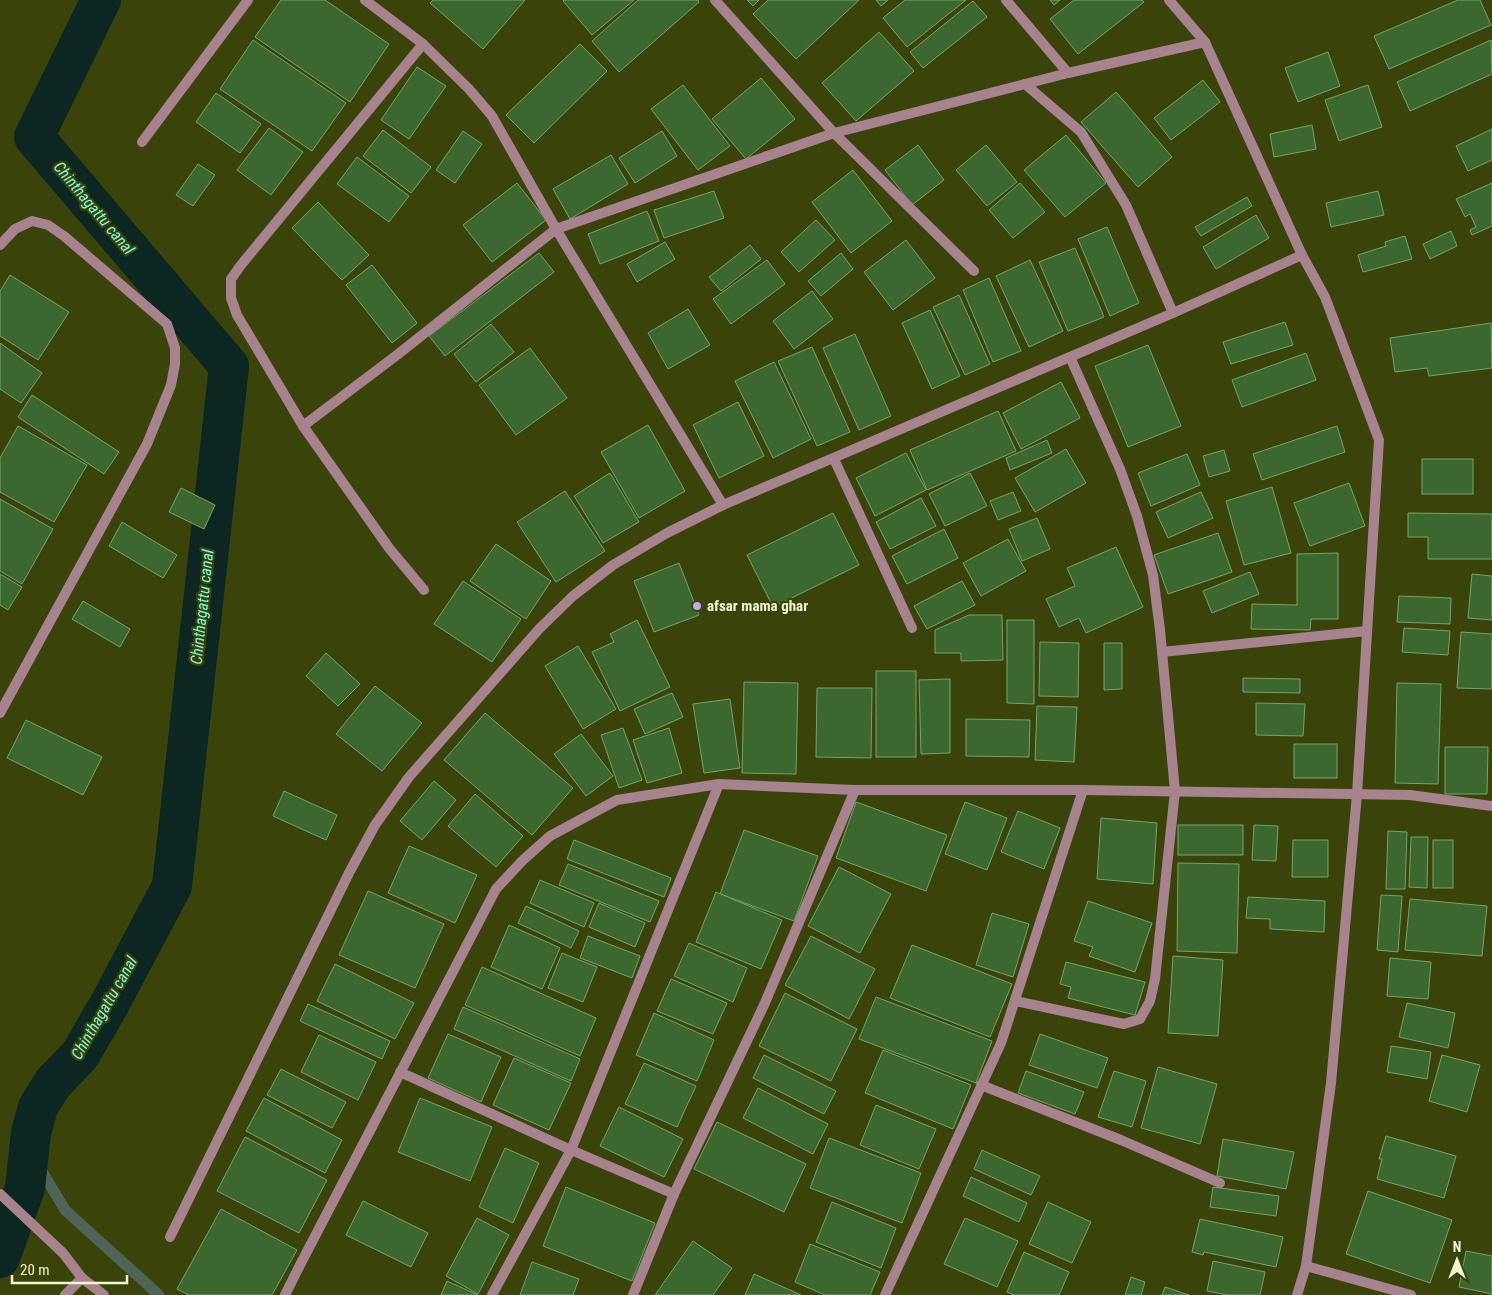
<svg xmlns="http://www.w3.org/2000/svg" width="1492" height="1295" viewBox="0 0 1492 1295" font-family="'Roboto Condensed',sans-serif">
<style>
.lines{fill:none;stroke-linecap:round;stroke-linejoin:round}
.stream{stroke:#4f6456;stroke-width:11}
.canal{stroke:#0c2621;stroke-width:40}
.building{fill:#3c6830;stroke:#75a469}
.minor{stroke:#a6838d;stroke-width:10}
.poi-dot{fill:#c1a8f3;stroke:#3a440a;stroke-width:2}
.labels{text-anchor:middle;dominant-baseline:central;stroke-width:4.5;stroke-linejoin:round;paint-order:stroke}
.poi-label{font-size:15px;font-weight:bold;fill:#ecf6d2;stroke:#3a440a;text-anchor:start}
.water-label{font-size:16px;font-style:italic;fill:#80fae3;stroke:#3a440a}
</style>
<rect width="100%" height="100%" fill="#3a440a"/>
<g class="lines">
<polyline class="stream" points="31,1133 40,1168 65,1210 159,1295"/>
<polyline class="canal" points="0,1258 25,1188 31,1133 38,1107 53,1083 80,1055 109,1005 172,886 229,366 34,137 101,0"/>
</g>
<g class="building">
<polygon points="281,0 325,0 389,44 350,102 255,37"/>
<polygon points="433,0 525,0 483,49 430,3"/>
<polygon points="564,0 634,0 592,35 563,1"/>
<polygon points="638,0 698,0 699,2 619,72 592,41"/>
<polygon points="747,0 759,0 753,6"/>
<polygon points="768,0 859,0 796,59 753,14"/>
<polygon points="876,0 888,0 881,6"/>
<polygon points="905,0 966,0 907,47 883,18"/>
<polygon points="1050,0 1060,0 1054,5"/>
<polygon points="1074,0 1142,0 1144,2 1078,54 1050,19"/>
<polygon points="1458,0 1480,0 1491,25 1389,69 1374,36"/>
<polygon points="973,1 987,17 923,68 910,52"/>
<polygon points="879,32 914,71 856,121 822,83"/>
<polygon points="253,40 346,103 312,151 220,89"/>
<polygon points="1491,40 1492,74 1410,111 1397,82"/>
<polygon points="580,44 607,71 534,143 506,115"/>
<polygon points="1328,52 1340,86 1298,102 1285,68"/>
<polygon points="417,67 446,86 409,139 381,120"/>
<polygon points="761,78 795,119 746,159 712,119"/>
<polygon points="1203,80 1220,102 1171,140 1154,118"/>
<polygon points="683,85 730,146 698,170 651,109"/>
<polygon points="1368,85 1382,127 1339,141 1325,100"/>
<polygon points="1116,92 1172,157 1138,187 1081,122"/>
<polygon points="216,93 261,124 240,153 196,122"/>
<polygon points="1312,125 1316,149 1274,157 1270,134"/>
<polygon points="269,128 303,152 271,195 237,170"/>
<polygon points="1492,129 1492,160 1468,171 1456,146"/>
<polygon points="383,130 431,167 411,193 363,156"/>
<polygon points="463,131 482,144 455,183 436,170"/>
<polygon points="662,131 677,156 635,183 619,158"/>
<polygon points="1066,135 1106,183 1065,217 1024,170"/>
<polygon points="918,145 944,180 912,205 885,170"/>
<polygon points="986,145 1017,182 987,206 956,170"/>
<polygon points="611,155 628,184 570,219 553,189"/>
<polygon points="357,157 409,196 389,222 337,184"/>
<polygon points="198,164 215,175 193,206 176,195"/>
<polygon points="853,170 892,221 851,253 812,202"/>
<polygon points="517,183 546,220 492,262 463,225"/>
<polygon points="1020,183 1045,212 1013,238 989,210"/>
<polygon points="1492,183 1492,226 1472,235 1470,230 1476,227 1470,214 1465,217 1456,199"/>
<polygon points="714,191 724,218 664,238 654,210"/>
<polygon points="1378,191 1384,215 1331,227 1326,203"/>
<polygon points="1247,197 1252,206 1201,236 1195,227"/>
<polygon points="318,202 369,255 342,280 292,228"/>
<polygon points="647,211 659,241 600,264 588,234"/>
<polygon points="1256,215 1269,238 1216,269 1203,247"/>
<polygon points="816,220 835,240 799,272 781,252"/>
<polygon points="1107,227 1139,303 1110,316 1078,239"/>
<polygon points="1451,231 1457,246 1430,259 1423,244"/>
<polygon points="1405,236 1412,259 1363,272 1358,255 1386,246 1385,242"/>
<polygon points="906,240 935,278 893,310 864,272"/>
<polygon points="665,242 675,259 637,282 627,264"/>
<polygon points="750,245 761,259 721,291 709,277"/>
<polygon points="1075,248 1104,317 1068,331 1039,262"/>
<polygon points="539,253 554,272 445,356 429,336"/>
<polygon points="841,253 853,269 821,296 808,281"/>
<polygon points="767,260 785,284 731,324 713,299"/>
<polygon points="1030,260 1063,331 1029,347 996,276"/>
<polygon points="372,265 417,323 392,343 346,285"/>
<polygon points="10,275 69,312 38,360 0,336 0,291"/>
<polygon points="989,278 1021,351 993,362 963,290"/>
<polygon points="812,291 833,319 794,349 773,321"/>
<polygon points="959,295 990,364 965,375 933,307"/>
<polygon points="688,309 710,345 668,369 648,333"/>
<polygon points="930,310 960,376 932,389 902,323"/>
<polygon points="1285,322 1293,345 1231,364 1223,342"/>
<polygon points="1491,323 1492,368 1429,376 1427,368 1395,372 1390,338"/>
<polygon points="491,324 514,352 476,382 454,354"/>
<polygon points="855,334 891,416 859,430 823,348"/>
<polygon points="0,343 42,373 21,403 0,389"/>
<polygon points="1148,345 1181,426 1128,447 1095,366"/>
<polygon points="812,347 850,432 817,446 778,361"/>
<polygon points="530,348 567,398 516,435 479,385"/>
<polygon points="1306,353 1316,380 1242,407 1232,380"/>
<polygon points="774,362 811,439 773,458 735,381"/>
<polygon points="1061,382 1080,418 1021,449 1003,413"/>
<polygon points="32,395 119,452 104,474 18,417"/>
<polygon points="738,402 764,456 719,478 693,425"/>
<polygon points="998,411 1016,451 927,490 910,450"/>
<polygon points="648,425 685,491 639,518 601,452"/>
<polygon points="18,426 87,465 54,522 0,492 0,458"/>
<polygon points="1337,426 1345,452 1262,480 1253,454"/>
<polygon points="1047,440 1052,453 1010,470 1006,458"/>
<polygon points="1066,449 1086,483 1035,512 1015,478"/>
<polygon points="1224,450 1230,471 1209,477 1203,456"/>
<polygon points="906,453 926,490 875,516 856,478"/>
<polygon points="1187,454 1200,485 1151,506 1138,473"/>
<rect x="1422" y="459" width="51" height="35"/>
<polygon points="610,473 639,522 603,543 574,496"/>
<polygon points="970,473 987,506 945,526 929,494"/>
<polygon points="1349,483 1365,526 1310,546 1294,503"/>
<polygon points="1272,487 1291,553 1244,565 1226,501"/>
<polygon points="181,488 215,505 204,529 169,512"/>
<polygon points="565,491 605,551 556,582 517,522"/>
<polygon points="1013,492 1021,511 998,520 990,501"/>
<polygon points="1201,492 1213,518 1168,538 1156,512"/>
<polygon points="921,498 936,526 890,549 876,522"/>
<polygon points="0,499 53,529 22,584 0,571"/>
<polygon points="833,513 859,565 773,607 747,555"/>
<polygon points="1408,513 1492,514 1492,559 1428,559 1428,537 1408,537"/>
<polygon points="1037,518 1050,549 1022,561 1009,529"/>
<polygon points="122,522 177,555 163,578 109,546"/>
<polygon points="944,529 958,558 907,584 892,556"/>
<polygon points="1218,533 1232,572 1168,594 1154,555"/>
<polygon points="1008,539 1026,571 981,596 963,563"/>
<polygon points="496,544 551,581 526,619 470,581"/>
<polygon points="1116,547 1143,607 1086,633 1079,618 1059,627 1046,599 1075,586 1067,568"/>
<polygon points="1338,553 1338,619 1311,619 1310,630 1251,629 1252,604 1297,605 1297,554"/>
<polygon points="679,563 699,615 654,632 634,581"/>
<polygon points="1250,572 1259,594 1212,613 1203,591"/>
<polygon points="0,574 22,587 8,610 0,605"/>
<polygon points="1472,574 1492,576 1492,620 1468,618"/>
<polygon points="463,581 521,619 492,662 434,624"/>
<polygon points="962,581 975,605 927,629 914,606"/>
<polygon points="1399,596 1451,598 1450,624 1397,622"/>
<polygon points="83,601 130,629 120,647 72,619"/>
<polygon points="969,615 1002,615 1003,660 961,661 961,653 935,653 935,630"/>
<polygon points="637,620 670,687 620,711 592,652 614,642 610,634"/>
<polygon points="1007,620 1034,620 1034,704 1007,703"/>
<polygon points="1404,628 1450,631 1448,655 1402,652"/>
<polygon points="1461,632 1492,634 1492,689 1457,688"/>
<polygon points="1040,642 1079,643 1078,697 1039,696"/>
<polygon points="1104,643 1122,643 1122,689 1104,690"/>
<polygon points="578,646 616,709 583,729 545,666"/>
<polygon points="326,653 360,684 338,706 306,676"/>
<rect x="876" y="671" width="40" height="86"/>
<polygon points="1243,678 1300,679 1300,693 1243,692"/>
<polygon points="950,679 950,753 921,754 919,680"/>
<polygon points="744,682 798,683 796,774 742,773"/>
<polygon points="1397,683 1441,684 1438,784 1395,783"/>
<polygon points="375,686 422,723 382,771 336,734"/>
<polygon points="817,688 872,688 871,758 816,757"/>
<polygon points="672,693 683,717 645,734 634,709"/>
<polygon points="730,699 740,768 704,773 693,704"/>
<polygon points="1256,703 1305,704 1303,736 1256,735"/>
<polygon points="1037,706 1077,707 1074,762 1035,760"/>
<polygon points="485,713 573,788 532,835 444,760"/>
<polygon points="966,719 1030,720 1029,757 966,756"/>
<polygon points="26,720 102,757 83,795 7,758"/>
<polygon points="623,728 642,780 619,788 601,735"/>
<polygon points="669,728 682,773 647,783 633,740"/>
<polygon points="581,734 613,776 586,796 554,754"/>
<rect x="1294" y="744" width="43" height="34"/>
<polygon points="1445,747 1488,747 1487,794 1445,794"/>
<polygon points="434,781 456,800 422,840 400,821"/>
<polygon points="284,791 337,815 326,840 273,816"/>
<polygon points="475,794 523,836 496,867 448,826"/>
<polygon points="856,802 947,835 926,891 836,858"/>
<polygon points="965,802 1007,818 987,870 945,854"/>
<polygon points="1018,811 1060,828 1044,869 1001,852"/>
<polygon points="1101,818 1157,823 1153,884 1097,879"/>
<rect x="1178" y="825" width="65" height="30"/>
<polygon points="1254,825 1278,826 1276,861 1252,860"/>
<polygon points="744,830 818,856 794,921 720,894"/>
<polygon points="1388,831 1407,832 1405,889 1386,889"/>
<polygon points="1411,837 1428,837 1427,888 1409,887"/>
<polygon points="574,840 671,878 664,897 567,859"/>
<polygon points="1293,840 1328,840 1328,877 1292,877"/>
<rect x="1433" y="840" width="20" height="48"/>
<polygon points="409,846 477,875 455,923 388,893"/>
<polygon points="1178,863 1239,864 1237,953 1177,951"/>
<polygon points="568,864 659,901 650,922 559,885"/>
<polygon points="839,867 891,894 860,953 808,926"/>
<polygon points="540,880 594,903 584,927 530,903"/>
<polygon points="368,891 444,924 415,988 339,955"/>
<polygon points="716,892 782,920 761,969 696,942"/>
<polygon points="1381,895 1402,896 1398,952 1377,950"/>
<polygon points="1248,897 1325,901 1324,932 1270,929 1270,919 1246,918"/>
<polygon points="1410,899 1487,906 1482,956 1405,950"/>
<polygon points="1088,901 1152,923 1135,972 1089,956 1093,947 1074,941"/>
<polygon points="599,903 645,923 635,947 589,927"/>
<polygon points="526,906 579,931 571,948 518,923"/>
<polygon points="992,913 1029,924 1013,977 976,965"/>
<polygon points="509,925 560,948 542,989 491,967"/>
<polygon points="588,936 640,956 632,978 580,958"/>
<polygon points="811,936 875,969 849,1019 785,985"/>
<polygon points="689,943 747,968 733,1002 674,976"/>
<polygon points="912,945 1012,984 990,1037 890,998"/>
<polygon points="562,953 597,967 583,1002 548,988"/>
<polygon points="1173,956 1223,960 1218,1036 1168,1033"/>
<polygon points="1390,958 1431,962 1428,999 1387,996"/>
<polygon points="1066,962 1145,982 1135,1015 1068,998 1071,987 1060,984"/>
<polygon points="335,964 414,1003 395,1039 317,1001"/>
<polygon points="482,967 596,1018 580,1056 465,1005"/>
<polygon points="671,979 727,1003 713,1034 657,1011"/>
<polygon points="785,993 857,1029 831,1081 759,1046"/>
<polygon points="876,997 992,1041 976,1083 859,1039"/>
<polygon points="1407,1003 1455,1013 1448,1048 1399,1037"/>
<polygon points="308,1004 390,1041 382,1059 300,1021"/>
<polygon points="463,1007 580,1059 571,1081 454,1029"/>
<polygon points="654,1013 714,1040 697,1081 636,1055"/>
<polygon points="448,1034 501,1057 481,1102 428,1078"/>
<polygon points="1040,1034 1108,1058 1097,1088 1029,1065"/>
<polygon points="319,1035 376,1062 358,1100 301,1072"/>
<polygon points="1391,1046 1431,1052 1427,1079 1387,1072"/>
<polygon points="883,1050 971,1085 953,1129 865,1093"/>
<polygon points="764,1055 836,1091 824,1114 753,1078"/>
<polygon points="1442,1055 1480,1065 1467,1112 1429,1101"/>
<polygon points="514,1058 571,1083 549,1130 493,1105"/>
<polygon points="644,1063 696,1086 677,1127 625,1104"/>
<polygon points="1158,1067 1217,1084 1200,1144 1141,1128"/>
<polygon points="281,1069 346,1102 332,1128 267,1095"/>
<polygon points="1026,1071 1084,1092 1075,1114 1018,1093"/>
<polygon points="1114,1071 1146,1081 1132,1127 1098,1117"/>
<polygon points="758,1088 828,1124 813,1154 743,1118"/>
<polygon points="264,1098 342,1140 325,1173 246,1131"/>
<polygon points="420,1098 492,1127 470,1181 398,1152"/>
<polygon points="876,1105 936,1129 919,1169 860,1145"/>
<polygon points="619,1107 683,1139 664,1177 600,1146"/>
<polygon points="717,1122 806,1164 784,1212 694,1169"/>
<polygon points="1386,1136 1456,1156 1444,1198 1377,1179 1382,1159 1379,1159"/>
<polygon points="245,1137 327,1180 299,1233 217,1191"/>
<polygon points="829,1138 921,1173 902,1223 810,1188"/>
<polygon points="1223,1139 1294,1152 1286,1189 1217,1176"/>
<polygon points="505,1148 539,1163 513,1223 479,1207"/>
<polygon points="982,1150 1040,1176 1031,1195 974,1169"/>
<polygon points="971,1177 1027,1203 1019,1222 963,1196"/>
<polygon points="566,1187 655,1223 632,1281 543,1246"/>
<polygon points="1213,1187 1279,1196 1276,1216 1210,1207"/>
<polygon points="1368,1191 1452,1220 1430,1283 1346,1254"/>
<polygon points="363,1201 428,1233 411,1267 346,1235"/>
<polygon points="832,1202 896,1228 881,1268 816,1242"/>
<polygon points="1048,1202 1091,1222 1072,1263 1029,1244"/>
<polygon points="221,1209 297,1250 272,1295 189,1295 177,1289"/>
<polygon points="477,1218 509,1235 478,1294 446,1276"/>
<polygon points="965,1218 1018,1241 997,1287 944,1264"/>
<polygon points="1200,1219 1283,1237 1276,1267 1204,1252 1203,1255 1192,1252"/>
<polygon points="693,1241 732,1268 713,1295 655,1295"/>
<polygon points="810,1244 880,1272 870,1295 825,1295 795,1282"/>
<polygon points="1466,1251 1492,1256 1492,1294 1459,1287"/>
<polygon points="1024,1252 1069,1272 1059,1295 1014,1295 1007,1292"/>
<polygon points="1213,1261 1265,1272 1260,1295 1228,1295 1207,1291"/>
<polygon points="532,1262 579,1279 573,1295 520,1295"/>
<polygon points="754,1274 801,1295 745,1295"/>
<polygon points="1131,1277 1145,1282 1141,1295 1125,1295"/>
<polygon points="447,1281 478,1295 441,1295"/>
<polygon points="1165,1287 1189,1295 1162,1295"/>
</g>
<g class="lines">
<g class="minor">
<polyline points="365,0 423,44 469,89 492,116 556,229 723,505 1173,313 1302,255"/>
<polyline points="715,0 834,133 974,271"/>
<polyline points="1006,0 1068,73"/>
<polyline points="1169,0 1205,42 1302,255 1325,297 1379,440 1357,794 1331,1083 1306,1266 1297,1295"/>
<polyline points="423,44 241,265 231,279 231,298 237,315 303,426 389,548 424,590"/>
<polyline points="1025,84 1081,132 1126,205 1173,313"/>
<polyline points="142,142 248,0"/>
<polyline points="0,245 15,229 32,221 48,225 64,236 167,324 175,348 175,364 171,385 147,444 0,713"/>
<polyline points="303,426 397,355 556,229 834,133 1068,73 1205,42"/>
<polyline points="834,459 912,628"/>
<polyline points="1162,652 1367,631"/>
<polyline points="1015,1001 1124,1024 1140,1019 1150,1001 1155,979 1175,791 1160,630 1153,575 1137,516 1120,469 1070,357"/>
<polyline points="400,1072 571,1150 674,1194"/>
<polyline points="981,1085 1121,1140 1220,1183"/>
<polyline points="0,1194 63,1253 82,1278 104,1295"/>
<polyline points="170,1237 350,871 375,825 409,777 540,628 573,596 613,565 667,533 723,505"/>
<polyline points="1306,1266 1411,1295"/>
<polyline points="65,1295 82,1278"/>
<polyline points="285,1295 300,1265 496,889 522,861 550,836 617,800 719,784 855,790 1083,790 1410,795 1492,806"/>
<polyline points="492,1295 571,1150 719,784"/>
<polyline points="633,1295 674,1194 764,1005 855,790"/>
<polyline points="885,1295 1001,1043 1083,790"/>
</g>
</g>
<circle class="poi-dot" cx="697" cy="606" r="5"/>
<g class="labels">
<g class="poi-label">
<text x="707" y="606">afsar mama ghar</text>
</g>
<g class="water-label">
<text transform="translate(94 208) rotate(50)">Chinthagattu canal</text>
<text transform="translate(202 607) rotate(-84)">Chinthagattu canal</text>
<text transform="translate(104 1008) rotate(-60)">Chinthagattu canal</text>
</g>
</g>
<g transform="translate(1457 1260)" stroke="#3a440a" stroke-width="4" paint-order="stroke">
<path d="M0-4L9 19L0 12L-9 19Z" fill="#ecf6d2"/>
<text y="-8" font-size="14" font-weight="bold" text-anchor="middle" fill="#ecf6d2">N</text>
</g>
<path d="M12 1275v8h115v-8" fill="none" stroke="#ecf6d2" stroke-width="2.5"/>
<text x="20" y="1275" font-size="15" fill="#ecf6d2" stroke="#3a440a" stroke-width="4" paint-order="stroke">20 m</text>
</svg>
